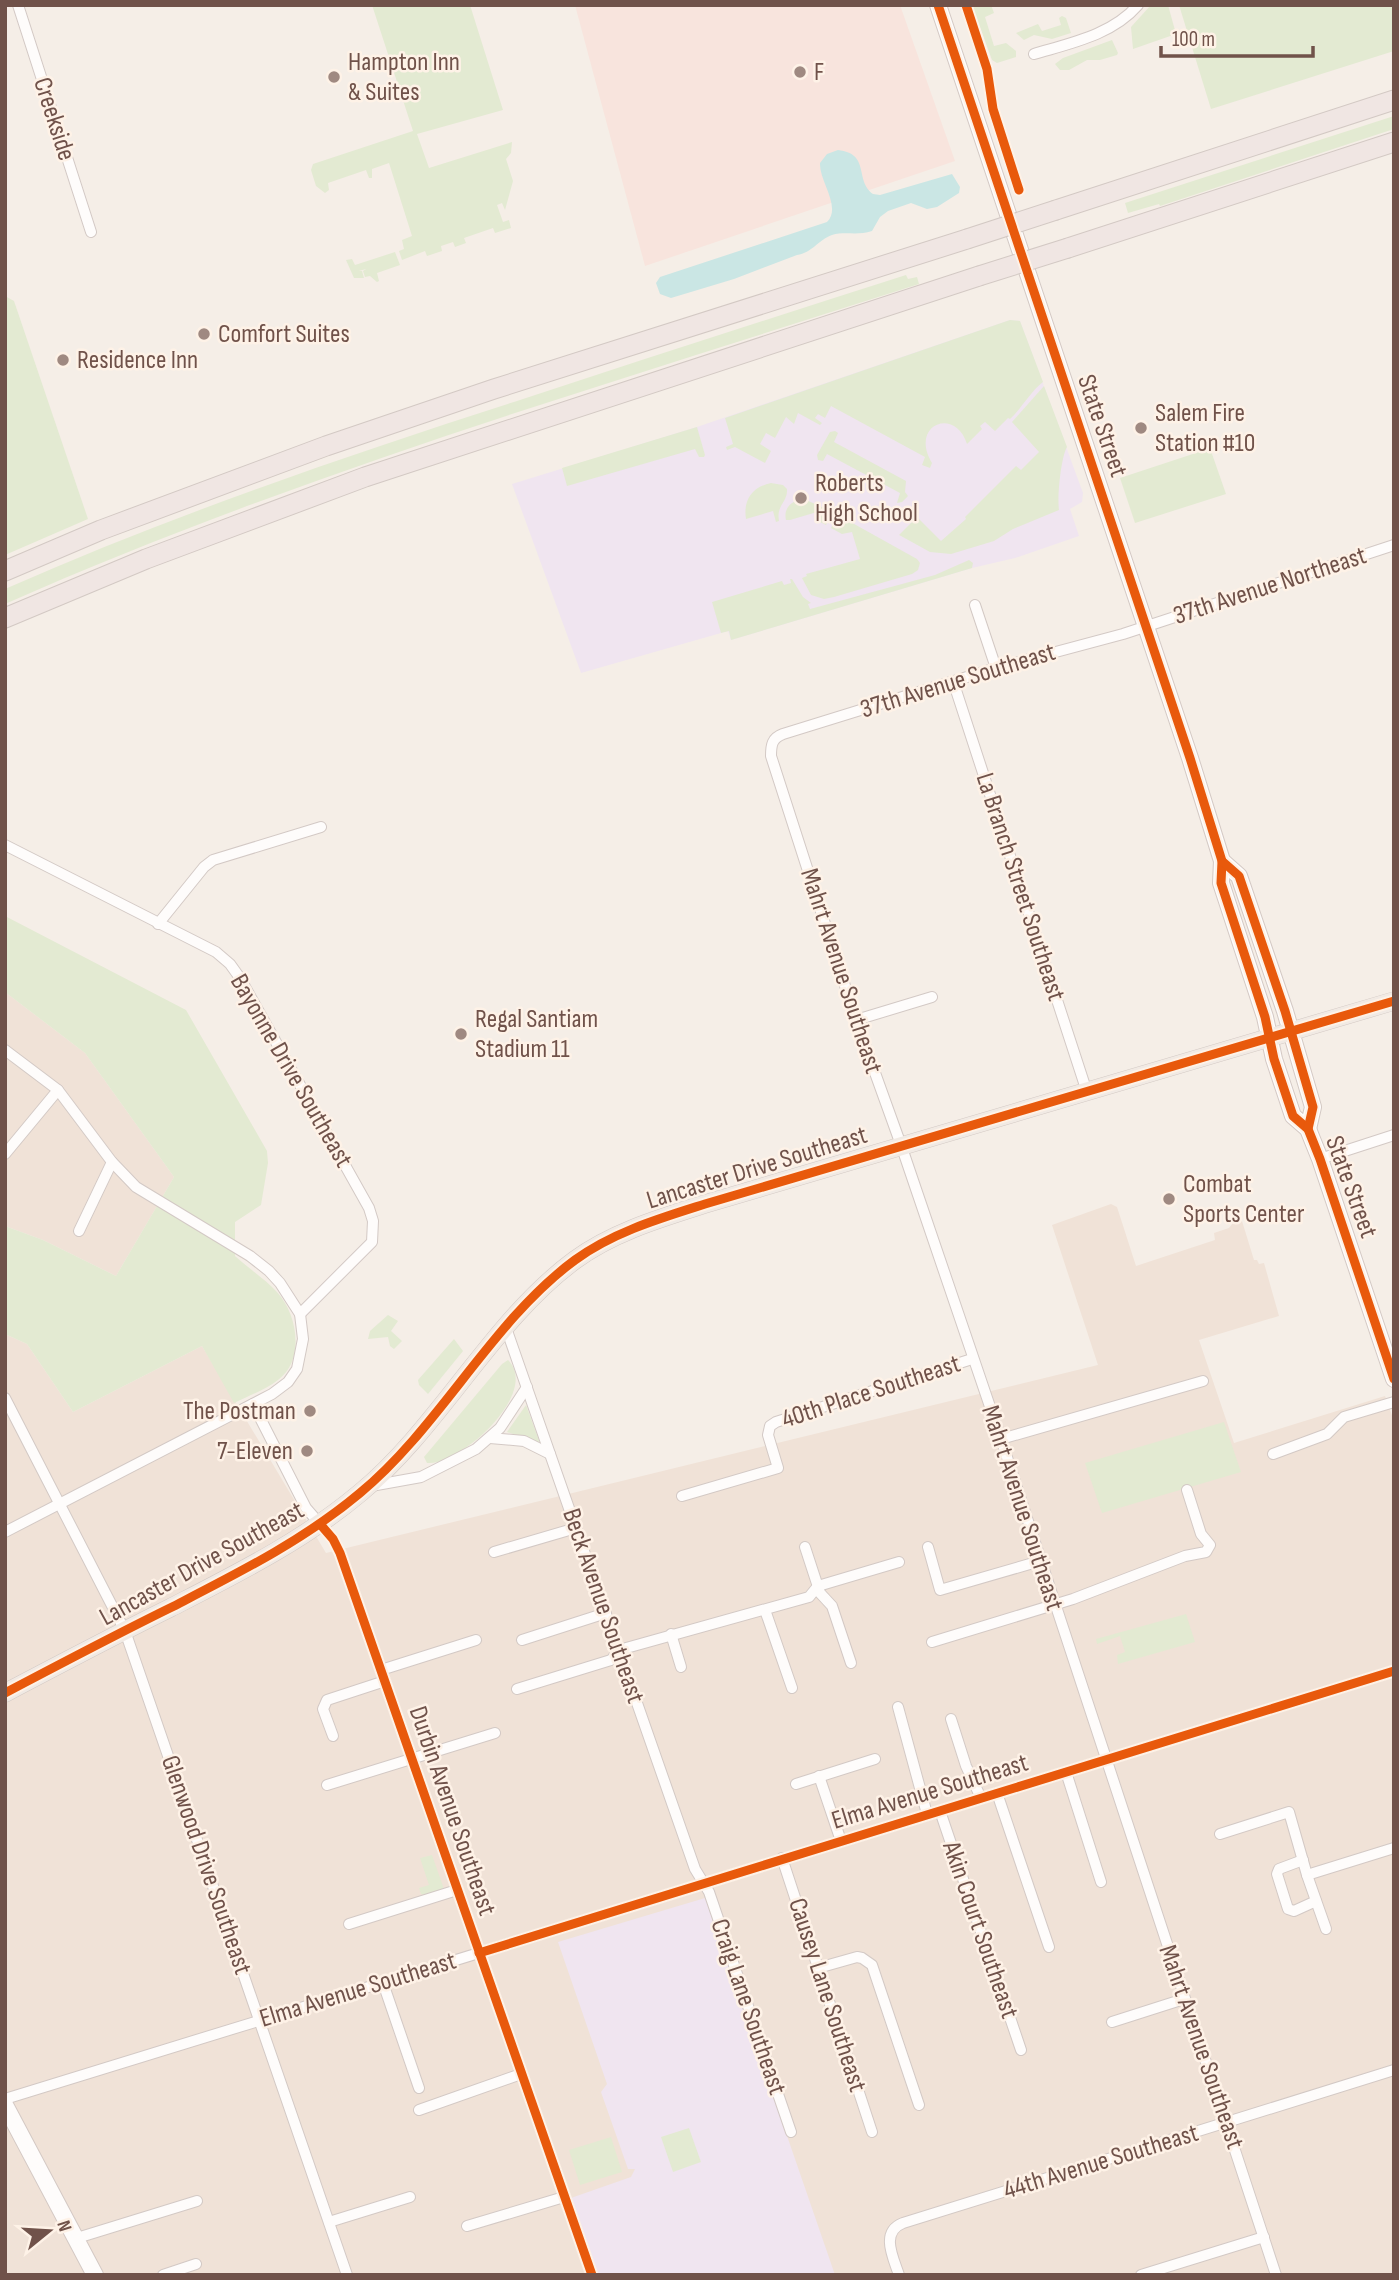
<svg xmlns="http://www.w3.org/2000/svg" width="1399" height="2280" viewBox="0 0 1399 2280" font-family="'Sofia Sans Condensed',sans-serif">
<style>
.residential{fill:#f0e2d7}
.commercial{fill:#f8e4dd}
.education{fill:#f0e5f0}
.green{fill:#e3ead2}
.water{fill:#cae6e4}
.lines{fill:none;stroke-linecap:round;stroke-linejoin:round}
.street-casing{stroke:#d3c9c5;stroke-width:12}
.secondary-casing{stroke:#d4c9c4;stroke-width:18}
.primary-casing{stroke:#d3c9c4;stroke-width:19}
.highway-casing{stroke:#d3c9c4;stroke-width:21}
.street{stroke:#fefcfb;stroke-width:10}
.secondary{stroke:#fefcfb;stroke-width:16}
.primary{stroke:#f1eae4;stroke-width:18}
.highway{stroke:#f0e6e3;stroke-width:19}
.highway-bridge-casing{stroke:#d3c9c4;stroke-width:21;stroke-linecap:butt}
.highway-bridge{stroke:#f0e6e3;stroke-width:19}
.cycleway-casing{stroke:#fef2e7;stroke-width:13}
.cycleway{stroke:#e8590c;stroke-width:9}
.poi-dot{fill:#9f8981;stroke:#fef2e7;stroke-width:2.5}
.labels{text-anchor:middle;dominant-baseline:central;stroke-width:5;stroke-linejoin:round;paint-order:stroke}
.poi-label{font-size:26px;fill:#70524a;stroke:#fef2e7;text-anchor:start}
.street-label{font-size:26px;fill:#70524a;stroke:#fef2e7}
</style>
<rect width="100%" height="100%" fill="#f5eee7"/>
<g class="residential">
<polygon points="5,992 85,1053 174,1177 116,1276 43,1240 5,1226"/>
<polygon points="1111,1204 1117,1207 1136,1266 1215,1240 1214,1233 1229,1228 1233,1223 1242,1221 1254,1260 1257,1260 1259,1264 1264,1263 1279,1316 1199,1340 1234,1443 1385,1396 1394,1421 1394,2275 5,2275 5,1334 27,1344 73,1412 202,1346 326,1553 1098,1365 1052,1225"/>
</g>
<polygon class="commercial" points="575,5 900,5 955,161 645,266"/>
<g class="education">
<polygon points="1010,320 1020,321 1083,493 1082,502 1070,509 1079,536 1015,558 972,568 731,640 728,631 581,673 512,484 697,427"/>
<polygon points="705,1898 835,2275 598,2275 571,2198 631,2177 635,2169 628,2169 601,2092 607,2084 558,1942"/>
</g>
<g class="green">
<polygon points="372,5 470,5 503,110 417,134 429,168 512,142 511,153 506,159 513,181 505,210 502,203 497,205 503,222 509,220 511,228 495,233 493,228 464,238 466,243 455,247 453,242 441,246 442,251 427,256 425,251 402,260 399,251 404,249 402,240 412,236 389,163 372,169 372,178 369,178 366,170 328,183 329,190 325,193 316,186 311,170 313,164 413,131"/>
<polygon points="972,5 991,5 994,13 985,17 994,46 1006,43 1016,51 1016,57 997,63 992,60"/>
<polygon points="1151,5 1168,5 1176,34 1133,49 1131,27"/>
<polygon points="1179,5 1394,5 1394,51 1211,109"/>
<polygon points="1062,16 1066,18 1071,33 1052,39 1034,35 1024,40 1016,33 1038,24 1042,31 1061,25 1059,18"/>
<polygon points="1112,40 1118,53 1117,55 1100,60 1087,60 1069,70 1060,70 1055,64 1063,58"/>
<polygon points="1394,116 1394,129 1160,206 1159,204 1128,213 1125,203"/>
<polygon points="395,252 400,265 377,273 379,281 377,282 370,276 365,277 363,271 366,269 359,271 362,271 364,278 354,278 346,260 352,259 355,265"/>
<path d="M 906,275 L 908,279 L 917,277 L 919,284 C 612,383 301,473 5,604 L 5,589 C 173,515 348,455 523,399 C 650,357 778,316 906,275 Z"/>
<polygon points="5,296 14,301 88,519 5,555"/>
<path d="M 1010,320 L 1020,321 L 1043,382 C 1030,392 1022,408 1010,419 L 1008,418 L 995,431 L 985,422 L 980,426 L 982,429 L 967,444 C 955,406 909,425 932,463 L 930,468 L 922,465 L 925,457 L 831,406 L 825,418 L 818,414 L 815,418 L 822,423 L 820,425 L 798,413 L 794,424 L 786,417 L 775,438 L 766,433 L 760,444 L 771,451 L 765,463 L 735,447 L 727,450 L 726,447 L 733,444 L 725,418 Z"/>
<path d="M 1044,386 L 1067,447 C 1061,457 1057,497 1059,510 L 1013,529 L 994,541 L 951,554 L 930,552 L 901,536 L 899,535 L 917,517 L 941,541 L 966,519 L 965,517 L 1016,466 L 1021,470 L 1039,452 L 1012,422 Z"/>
<polygon points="697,427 705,455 704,457 699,457 695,449 567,486 562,468"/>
<polygon points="835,431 838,433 834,442 906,481 905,492 908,496 902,502 897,503 900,493 827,454 823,461 818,460 817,455 830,432"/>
<polygon points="1208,449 1211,451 1226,494 1135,523 1120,478"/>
<path d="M 771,483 L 783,485 L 787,489 C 788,502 776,505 779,521 L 776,522 L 773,511 L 746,519 C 743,500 752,487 771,483 Z"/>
<path d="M 804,499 L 833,512 L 826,525 L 820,522 L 817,512 L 790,520 L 786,520 C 783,507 793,500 804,499 Z"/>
<polygon points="838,515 917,559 920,563 918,570 912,574 834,597 824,599 811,595 802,578 807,576 806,574 860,559 852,532 842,534 831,528"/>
<polygon points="969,560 973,563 972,568 731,640 729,631 721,633 712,602 782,581 784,585 791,583 790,579 792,579 803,597 811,603 808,604 810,609 935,575"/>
<path d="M 5,916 L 186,1010 L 267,1151 L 268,1163 L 261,1205 L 235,1222 L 235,1256 C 248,1268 265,1279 277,1292 C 298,1315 305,1360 278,1380 C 265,1390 248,1396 234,1403 L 202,1346 L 73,1412 L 27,1344 L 5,1334 L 5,1226 L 43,1240 L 116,1276 L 174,1177 L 85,1053 L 5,992 Z"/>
<polygon points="388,1315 398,1321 391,1331 402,1341 394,1349 390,1346 388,1337 368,1339 370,1331"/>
<polygon points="454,1339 463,1351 428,1394 419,1385 418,1380"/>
<path d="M 508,1360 C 541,1393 459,1466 427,1463 L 424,1457 L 502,1364 Z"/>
<polygon points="526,1405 540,1443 507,1432"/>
<polygon points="1224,1422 1241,1472 1102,1513 1085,1463"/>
<polygon points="1186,1614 1195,1642 1118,1664 1117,1655 1125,1652 1120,1636 1097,1644 1096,1639"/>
<polygon points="432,1855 444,1889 424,1895 421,1894 419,1888 429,1885 420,1858"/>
<polygon points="689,2128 701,2162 673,2172 661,2137"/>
<polygon points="611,2137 622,2172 580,2185 569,2150"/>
</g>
<path class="water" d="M 838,150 C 871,154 854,180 873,194 L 880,195 L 952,174 L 960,187 L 959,193 L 937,207 L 927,209 L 911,203 L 888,211 L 880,217 L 872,231 C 857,236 845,231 832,235 C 818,240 812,253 797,255 L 734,279 L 671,298 L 660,294 L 656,283 L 660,277 L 827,222 C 842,207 819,181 820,163 L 827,154 Z"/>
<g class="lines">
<defs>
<g id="street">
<polyline points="18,5 91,232"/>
<path d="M 1034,54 C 1071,43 1112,35 1138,5"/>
<polyline points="975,605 996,668"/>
<polyline points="953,681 1087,1092"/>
<polyline points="5,845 216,952 230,964 240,978 369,1208 373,1221 372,1242 300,1314"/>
<polyline points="158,924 204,867 213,860 321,827"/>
<polyline points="856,1020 932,997"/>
<polyline points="5,1050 58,1090 112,1162 136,1187 250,1256 269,1271 280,1283 300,1314 303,1339 297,1369 288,1382 272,1394 5,1532"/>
<polyline points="5,1154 58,1090"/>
<polyline points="1320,1159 1394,1135"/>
<polyline points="79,1231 112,1162"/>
<polyline points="506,1328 695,1869 709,1892 791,2132"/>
<polyline points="5,1398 125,1631 347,2275"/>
<polyline points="253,1404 306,1508 333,1539 340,1553 592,2275"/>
<polyline points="490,1438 524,1441 550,1454"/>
<polyline points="1001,1439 1203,1381"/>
<polyline points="1273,1454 1327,1434 1344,1417 1394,1402"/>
<polyline points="371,1486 421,1477 476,1449 500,1428 527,1387"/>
<polyline points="682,1496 778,1468 768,1435 770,1426 776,1422 972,1359"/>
<polyline points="805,1547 820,1593 832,1606 851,1663"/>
<polyline points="928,1547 940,1590 1040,1561"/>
<polyline points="494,1552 576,1528"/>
<polyline points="765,1610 792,1688"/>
<polyline points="671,1634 681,1667"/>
<polyline points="522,1640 606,1613"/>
<polyline points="932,1642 1073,1599 1185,1556 1206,1552 1210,1545 1201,1534 1187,1490"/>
<polyline points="381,1670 476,1640"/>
<polyline points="517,1689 611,1660 619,1650 809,1597 818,1586 899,1562"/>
<polyline points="898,1707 927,1814"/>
<polyline points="951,1719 966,1766 981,1798"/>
<polyline points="333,1736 323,1709 327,1700 385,1681"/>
<polyline points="1066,1772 1101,1882"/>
<polyline points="819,1776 841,1841"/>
<polyline points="796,1784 875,1759"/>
<polyline points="327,1785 495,1733"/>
<polyline points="997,1793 1049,1947"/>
<polyline points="940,1811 1021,2050"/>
<polyline points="1220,1834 1289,1812 1307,1875 1394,1848"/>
<polyline points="782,1858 872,2132"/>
<polyline points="1303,1860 1279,1869 1277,1874 1288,1909 1294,1911 1316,1901"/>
<polyline points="1307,1875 1326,1929"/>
<polyline points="349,1924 457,1890"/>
<polyline points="818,1968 857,1957 862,1958 872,1965 919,2105"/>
<polyline points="383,1983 419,2088"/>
<polyline points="1112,2022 1184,1999"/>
<polyline points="5,2099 1394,1671"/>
<polyline points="419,2110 521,2074"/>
<polyline points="329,2222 410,2197"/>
<polyline points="467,2226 564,2197"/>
<polyline points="77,2238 197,2201"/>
<polyline points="163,2275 196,2264"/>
<path d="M 899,2275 C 893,2257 880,2232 903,2223 L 1394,2070"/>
<polyline points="1141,2275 1264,2237"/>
<path d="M 1276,2275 L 1001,1439 L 901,1145 L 856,1020 L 771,756 C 771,745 772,738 783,734 L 996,668 L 1123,634 L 1394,545"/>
</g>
<g id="secondary">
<polyline points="938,5 1190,758 1222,861 1221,883 1265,1017 1274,1059 1293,1116 1308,1129 1320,1159 1394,1379"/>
<polyline points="1222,861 1239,876 1285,1011 1313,1107 1308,1129"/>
<polyline points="5,2105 95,2275"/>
</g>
<path id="primary" d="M 5,1693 C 60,1664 115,1635 170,1608 C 236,1574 303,1541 360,1493 C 440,1427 492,1321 575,1260 C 613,1232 661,1218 705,1204 L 1394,1001"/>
<g id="highway">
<polyline points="1056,210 1394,100"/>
<polyline points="1068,248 1394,142"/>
<polyline points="5,571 101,530 326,446 494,389 967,239"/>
<polyline points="5,618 146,559 365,477 979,276"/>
</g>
</defs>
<use href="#street" class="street-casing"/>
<use href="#secondary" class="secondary-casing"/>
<use href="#primary" class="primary-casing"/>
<use href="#highway" class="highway-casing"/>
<use href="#street" class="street"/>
<use href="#secondary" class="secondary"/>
<use href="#primary" class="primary"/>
<use href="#highway" class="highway"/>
<defs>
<g id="highway-bridge">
<polyline points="967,239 1056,210"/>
<polyline points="979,276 1068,248"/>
</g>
</defs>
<use href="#highway-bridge" class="highway-bridge-casing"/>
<use href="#highway-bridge" class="highway-bridge"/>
<defs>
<g id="cycleway">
<polyline points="938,5 1190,758 1222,861 1221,883 1265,1017 1274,1059 1293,1116 1308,1129 1320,1159 1394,1379"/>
<polyline points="966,5 987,69 993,109 1019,190"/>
<polyline points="1222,861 1239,876 1285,1011 1313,1107 1308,1129"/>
<polyline points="320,1524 333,1539 340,1553 592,2275"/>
<path d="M 5,1693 C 60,1664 115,1635 170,1608 C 236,1574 303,1541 360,1493 C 440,1427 492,1321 575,1260 C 613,1232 661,1218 705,1204 L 1394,1001"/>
<polyline points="479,1953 1394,1671"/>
</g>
</defs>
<use href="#cycleway" class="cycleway-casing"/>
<use href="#cycleway" class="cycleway"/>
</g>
<g class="poi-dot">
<circle cx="800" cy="72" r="7"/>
<circle cx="334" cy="77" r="7"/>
<circle cx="204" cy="334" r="7"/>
<circle cx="63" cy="360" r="7"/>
<circle cx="1141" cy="428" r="7"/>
<circle cx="801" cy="498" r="7"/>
<circle cx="461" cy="1034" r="7"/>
<circle cx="1169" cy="1199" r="7"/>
<circle cx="310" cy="1411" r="7"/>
<circle cx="307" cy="1451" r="7"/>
</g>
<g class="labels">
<g class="poi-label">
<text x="348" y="62">Hampton Inn<tspan x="348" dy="30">&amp; Suites</tspan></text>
<text x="814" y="72">F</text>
<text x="218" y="334">Comfort Suites</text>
<text x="77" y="360">Residence Inn</text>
<text x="1155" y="413">Salem Fire<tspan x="1155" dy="30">Station #10</tspan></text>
<text x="815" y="483">Roberts<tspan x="815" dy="30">High School</tspan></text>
<text x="475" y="1019">Regal Santiam<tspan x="475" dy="30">Stadium 11</tspan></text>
<text x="1183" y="1184">Combat<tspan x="1183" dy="30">Sports Center</tspan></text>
<text x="296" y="1411" text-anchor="end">The Postman</text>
<text x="293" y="1451" text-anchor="end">7-Eleven</text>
</g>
<g class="street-label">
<text transform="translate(54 119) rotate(72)">Creekside</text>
<text transform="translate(1102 426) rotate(71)">State Street</text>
<text transform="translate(1270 586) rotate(-18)">37th Avenue Northeast</text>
<text transform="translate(958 681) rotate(-17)">37th Avenue Southeast</text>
<text transform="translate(1020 887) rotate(72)">La Branch Street Southeast</text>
<text transform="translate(841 971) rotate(72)">Mahrt Avenue Southeast</text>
<text transform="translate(291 1071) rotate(60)">Bayonne Drive Southeast</text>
<text transform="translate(757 1168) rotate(-17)">Lancaster Drive Southeast</text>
<text transform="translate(1351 1187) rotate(70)">State Street</text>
<text transform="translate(871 1392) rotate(-18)">40th Place Southeast</text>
<text transform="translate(1022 1508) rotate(72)">Mahrt Avenue Southeast</text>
<text transform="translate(202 1564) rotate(-29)">Lancaster Drive Southeast</text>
<text transform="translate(603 1606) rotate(71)">Beck Avenue Southeast</text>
<text transform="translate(930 1792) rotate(-17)">Elma Avenue Southeast</text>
<text transform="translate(452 1811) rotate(71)">Durbin Avenue Southeast</text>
<text transform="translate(206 1865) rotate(71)">Glenwood Drive Southeast</text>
<text transform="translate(980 1930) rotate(71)">Akin Court Southeast</text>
<text transform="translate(358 1990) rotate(-17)">Elma Avenue Southeast</text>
<text transform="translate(827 1995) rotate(72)">Causey Lane Southeast</text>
<text transform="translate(748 2007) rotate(71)">Craig Lane Southeast</text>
<text transform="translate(1201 2047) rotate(71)">Mahrt Avenue Southeast</text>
<text transform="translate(1101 2162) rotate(-17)">44th Avenue Southeast</text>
</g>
</g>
<rect width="1399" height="2280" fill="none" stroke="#70524a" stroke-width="14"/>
<g transform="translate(49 2231) rotate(72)" stroke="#fef2e7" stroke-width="5" paint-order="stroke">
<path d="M0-5L12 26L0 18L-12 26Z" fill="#70524a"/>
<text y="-10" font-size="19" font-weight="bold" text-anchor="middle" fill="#70524a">N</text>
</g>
<path d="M1161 46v10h152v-10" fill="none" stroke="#70524a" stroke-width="3.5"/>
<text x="1172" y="46" font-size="21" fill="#70524a" stroke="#fef2e7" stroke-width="5" paint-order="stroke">100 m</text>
</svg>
